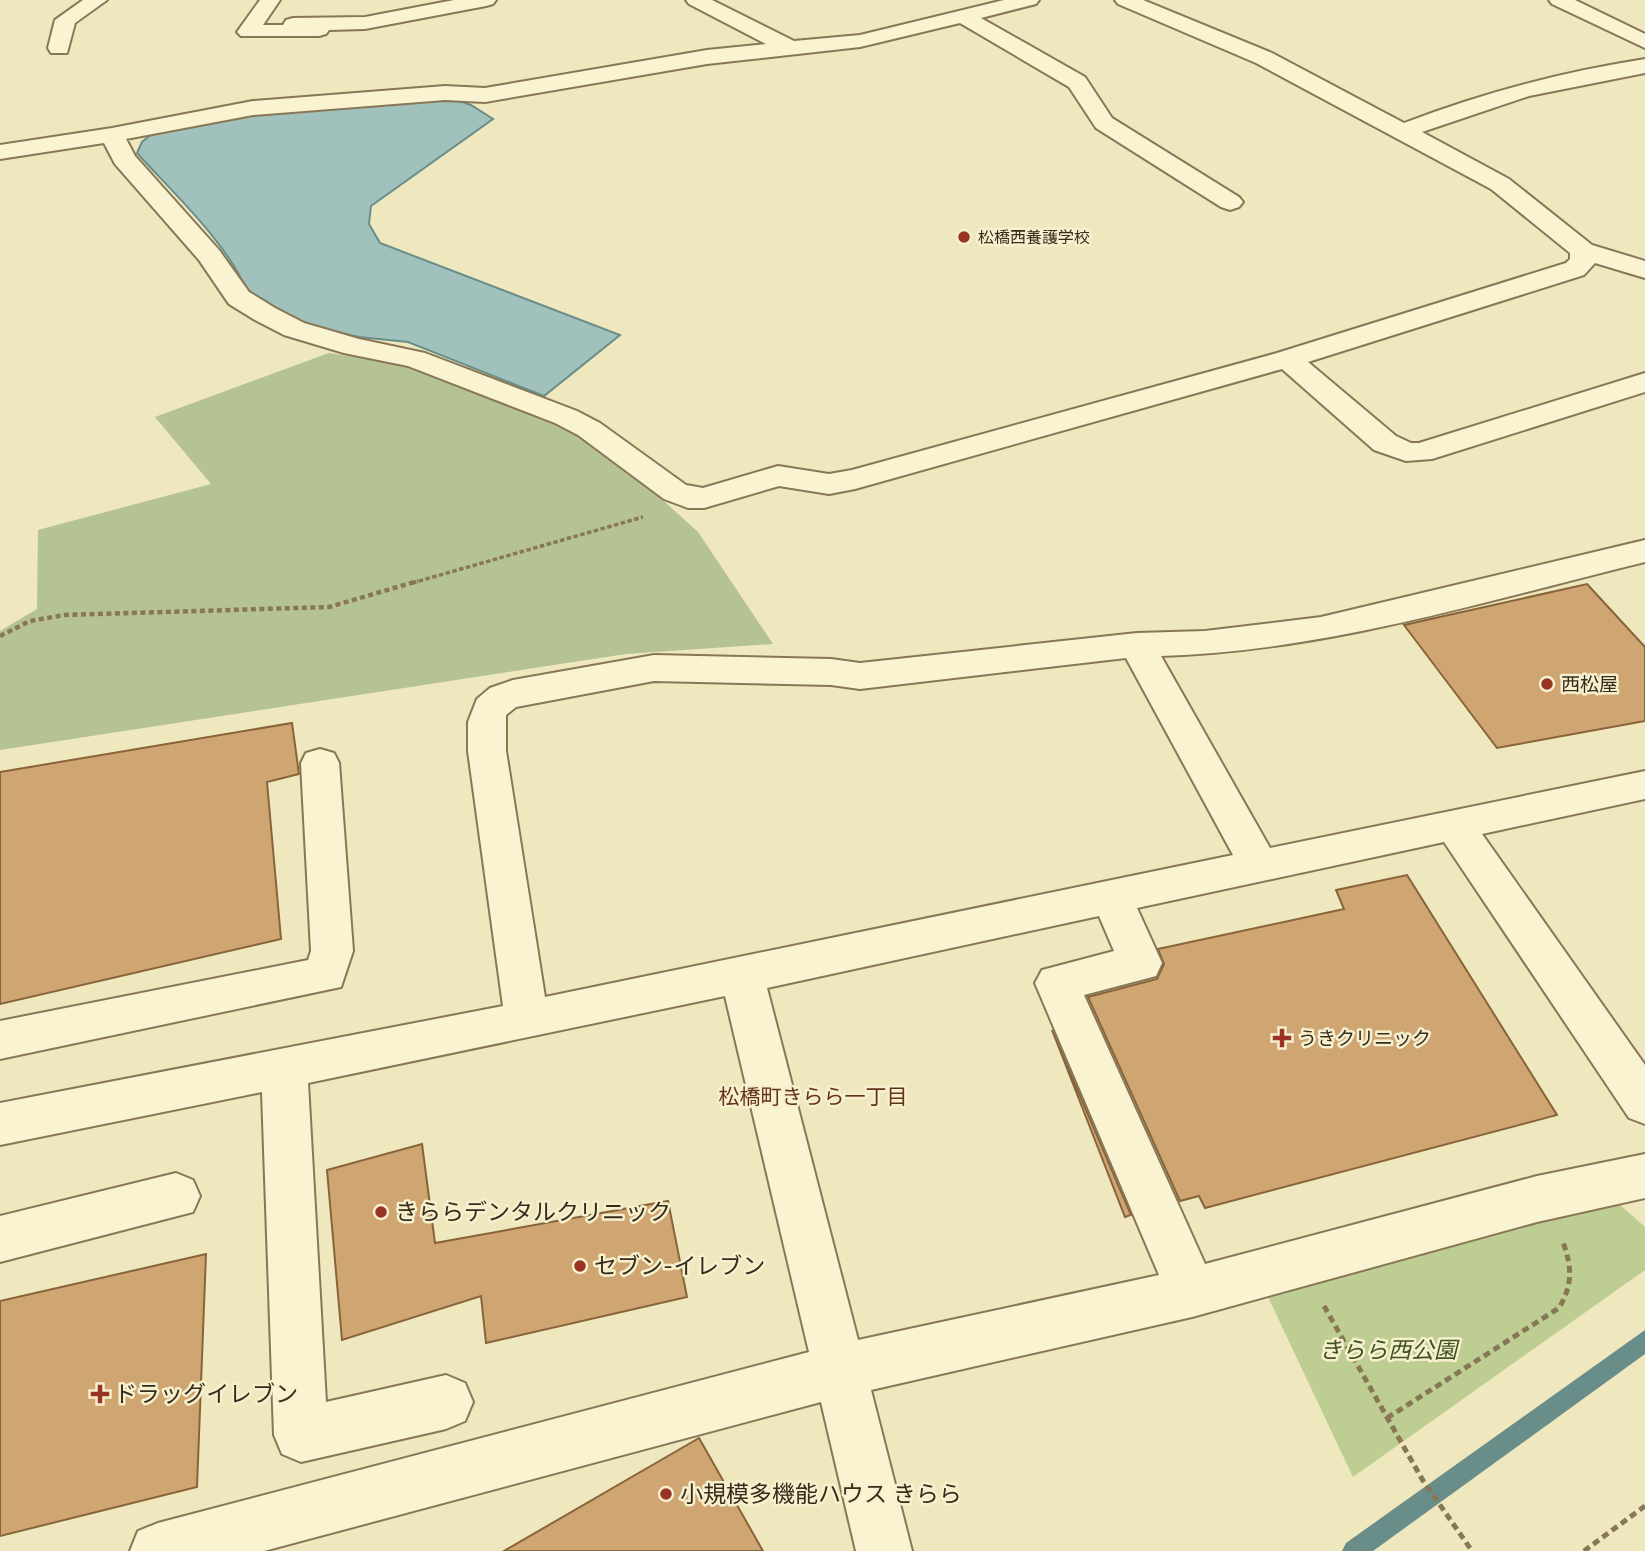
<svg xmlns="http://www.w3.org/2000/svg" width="1645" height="1551" viewBox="0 0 1645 1551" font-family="'Roboto Serif','Noto Sans JP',serif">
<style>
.green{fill:#becd92}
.cemetery{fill:#b5c292}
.water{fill:#a1c1bc;stroke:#698e8a;stroke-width:2}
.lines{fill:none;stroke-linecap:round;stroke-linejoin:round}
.stream{fill:#698e8a;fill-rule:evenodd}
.building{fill:#cfa572;stroke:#88643b;stroke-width:2}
.minor-casing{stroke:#887756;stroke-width:4}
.path-far2{stroke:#887756;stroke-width:3.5;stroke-dasharray:4.5 2.5;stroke-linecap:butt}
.path-far1{stroke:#887756;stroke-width:4.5;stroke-dasharray:5 3.5;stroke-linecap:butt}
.path{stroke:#887756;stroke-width:5;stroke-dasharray:7 4.5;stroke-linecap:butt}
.minor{fill:#faf3d1;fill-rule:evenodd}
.poi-dot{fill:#993324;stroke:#f6f0ce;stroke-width:2.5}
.labels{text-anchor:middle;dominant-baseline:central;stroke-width:5;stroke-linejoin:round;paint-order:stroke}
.far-poi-label{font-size:16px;fill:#372c1b;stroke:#f6f0ce;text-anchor:start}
.poi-label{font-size:19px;fill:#372c1b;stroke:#f6f0ce;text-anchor:start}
.neighbourhood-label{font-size:21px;fill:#653319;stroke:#f6f0ce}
.near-poi-label{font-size:23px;fill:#372c1b;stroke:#f6f0ce;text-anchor:start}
.near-park-label{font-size:23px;font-style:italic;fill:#405421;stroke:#f6f0ce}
</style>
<rect width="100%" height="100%" fill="#efe7be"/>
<polygon class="green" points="1618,1203 1645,1227 1645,1270 1353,1477 1268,1297 1404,1257"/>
<polygon class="cemetery" points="329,353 417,367 569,430 655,493 698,532 773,644 626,654 0,750 0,631 37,609 38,530 211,484 155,417"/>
<path class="water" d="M 450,98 L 471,105 L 493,119 L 371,206 L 369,224 L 380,243 L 620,335 L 544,396 L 408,342 L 359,337 L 308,326 L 248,294 C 230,245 172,192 137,153 L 142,142 L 153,133 L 238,114 Z"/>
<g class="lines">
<polygon class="stream" points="1645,1330 1645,1354 1373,1551 1342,1551 1346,1543"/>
</g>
<g class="building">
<polygon points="1587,584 1645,647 1645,721 1497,748 1404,625"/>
<polygon points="292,723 299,774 267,782 281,939 0,1004 0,772"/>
<polygon points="1407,875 1557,1115 1205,1208 1199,1196 1180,1201 1088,997 1157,979 1164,964 1158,949 1344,909 1336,890"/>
<polygon points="1052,1030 1131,1215 1125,1217"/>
<polygon points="422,1144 435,1243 668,1201 687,1297 486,1343 481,1296 342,1340 327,1170"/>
<polygon points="206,1254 197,1487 0,1536 0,1301"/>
<polygon points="699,1438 763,1551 504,1551"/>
</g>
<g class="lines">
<defs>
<g id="minor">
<polygon points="83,0 107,0 75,23 67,53 51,53 48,48 55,20"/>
<polygon points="260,0 280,0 263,25 283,25 286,20 293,18 365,17 454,0 496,0 493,4 486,6 365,29 329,30 326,34 319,36 241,36 237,32"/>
<path d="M 686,0 L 712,0 L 794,41 L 860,35 L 1004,0 L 1039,0 L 1036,4 L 981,18 L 1085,77 L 1112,118 L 1239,197 L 1243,202 L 1239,207 L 1230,210 L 1221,207 L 1096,128 L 1069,87 L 960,23 L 860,47 L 707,64 L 485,102 L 445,100 L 253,115 L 126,139 L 135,156 L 219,250 L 249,292 L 275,308 L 304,323 L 359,339 L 425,353 L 577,411 L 600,423 L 686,485 L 703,488 L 778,466 L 829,474 L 852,470 L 1277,353 L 1566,263 L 1570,259 L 1570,253 L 1491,189 L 1256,63 L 1118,4 L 1115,0 L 1143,0 L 1272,53 L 1404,123 C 1482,93 1562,72 1645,59 L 1645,73 L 1529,96 L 1422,132 L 1509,179 L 1592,245 L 1645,261 L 1645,278 L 1595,263 L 1584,275 L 1308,362 L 1396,436 L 1411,443 L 1419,443 L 1645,373 L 1645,392 L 1432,459 L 1406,461 L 1374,450 L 1282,369 L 855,489 L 829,494 L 779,486 L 704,508 L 688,508 L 664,499 L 578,435 L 555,423 L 408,366 L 344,353 L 284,335 L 255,320 L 229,304 L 199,260 L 115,164 L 104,143 L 0,159 L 0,145 L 112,128 L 253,101 L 445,86 L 485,88 L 707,50 L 766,44 L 689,4 Z"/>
<polygon points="1549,0 1575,0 1645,34 1645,48 1552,4"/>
<path d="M 1645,540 L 1645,562 C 1486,601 1326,651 1161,656 L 1270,848 L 1645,771 L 1645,799 L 1482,834 L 1645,1065 L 1645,1124 L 1629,1118 L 1444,842 L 1137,908 L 1162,963 L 1156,976 L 1084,995 L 1205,1264 L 1537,1176 L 1645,1154 L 1645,1198 L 1537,1222 L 1192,1317 L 871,1390 L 912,1551 L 856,1551 L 821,1402 L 264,1551 L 130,1551 L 138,1531 L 158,1523 L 809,1352 L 725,996 L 308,1083 L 326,1402 L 446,1375 L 465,1383 L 473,1402 L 465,1421 L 446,1429 L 301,1462 L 282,1454 L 274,1435 L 262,1092 L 0,1145 L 0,1103 L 503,1006 L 468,751 L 468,722 L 477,699 L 490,688 L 513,680 L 654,655 L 831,659 L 860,663 L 1137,633 L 1205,631 L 1321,617 ZM 1126,658 L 1233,855 L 545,997 L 506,751 L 506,715 L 516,707 L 654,681 L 831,685 L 860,689 ZM 1099,916 L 1114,951 L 1042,970 L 1035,983 L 1159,1275 L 858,1340 L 767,988 Z"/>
<polygon points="320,749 334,753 339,763 353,951 341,987 0,1059 0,1021 308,960 311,951 301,763 306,753"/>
<polygon points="176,1173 193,1180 200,1196 193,1212 0,1262 0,1216"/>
</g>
</defs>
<use href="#minor" class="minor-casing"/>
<polyline class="path-far2" points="412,583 643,517"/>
<polyline class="path-far1" points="0,636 30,621 64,615 329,607 418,581"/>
<g class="path">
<polyline points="1324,1306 1422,1479 1472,1551"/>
<path d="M 1387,1418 L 1559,1308 C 1573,1284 1572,1268 1563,1242"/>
<polyline points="1584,1551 1645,1506"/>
</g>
<use href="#minor" class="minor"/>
</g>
<g class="poi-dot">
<circle cx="964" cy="237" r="7"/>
<circle cx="1547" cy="684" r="7"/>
<path d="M1278.5 1027.5h7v7h7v7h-7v7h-7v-7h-7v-7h7z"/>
<circle cx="381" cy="1212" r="7"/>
<circle cx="580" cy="1266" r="7"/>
<path d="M96.5 1383.5h7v7h7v7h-7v7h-7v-7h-7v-7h7z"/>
<circle cx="666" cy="1494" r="7"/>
</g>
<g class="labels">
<g class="far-poi-label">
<text x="978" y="237">松橋西養護学校</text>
</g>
<g class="poi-label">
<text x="1561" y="684">西松屋</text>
<text x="1298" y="1038">うきクリニック</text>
</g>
<g class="neighbourhood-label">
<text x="813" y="1097">松橋町きらら一丁目</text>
</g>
<g class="near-poi-label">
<text x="395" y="1212">きららデンタルクリニック</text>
<text x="594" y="1266">セブン-イレブン</text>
<text x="114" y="1394">ドラッグイレブン</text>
<text x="680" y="1494">小規模多機能ハウス きらら</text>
</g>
<g class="near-park-label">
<text x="1388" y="1350">きらら西公園</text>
</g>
</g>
</svg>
